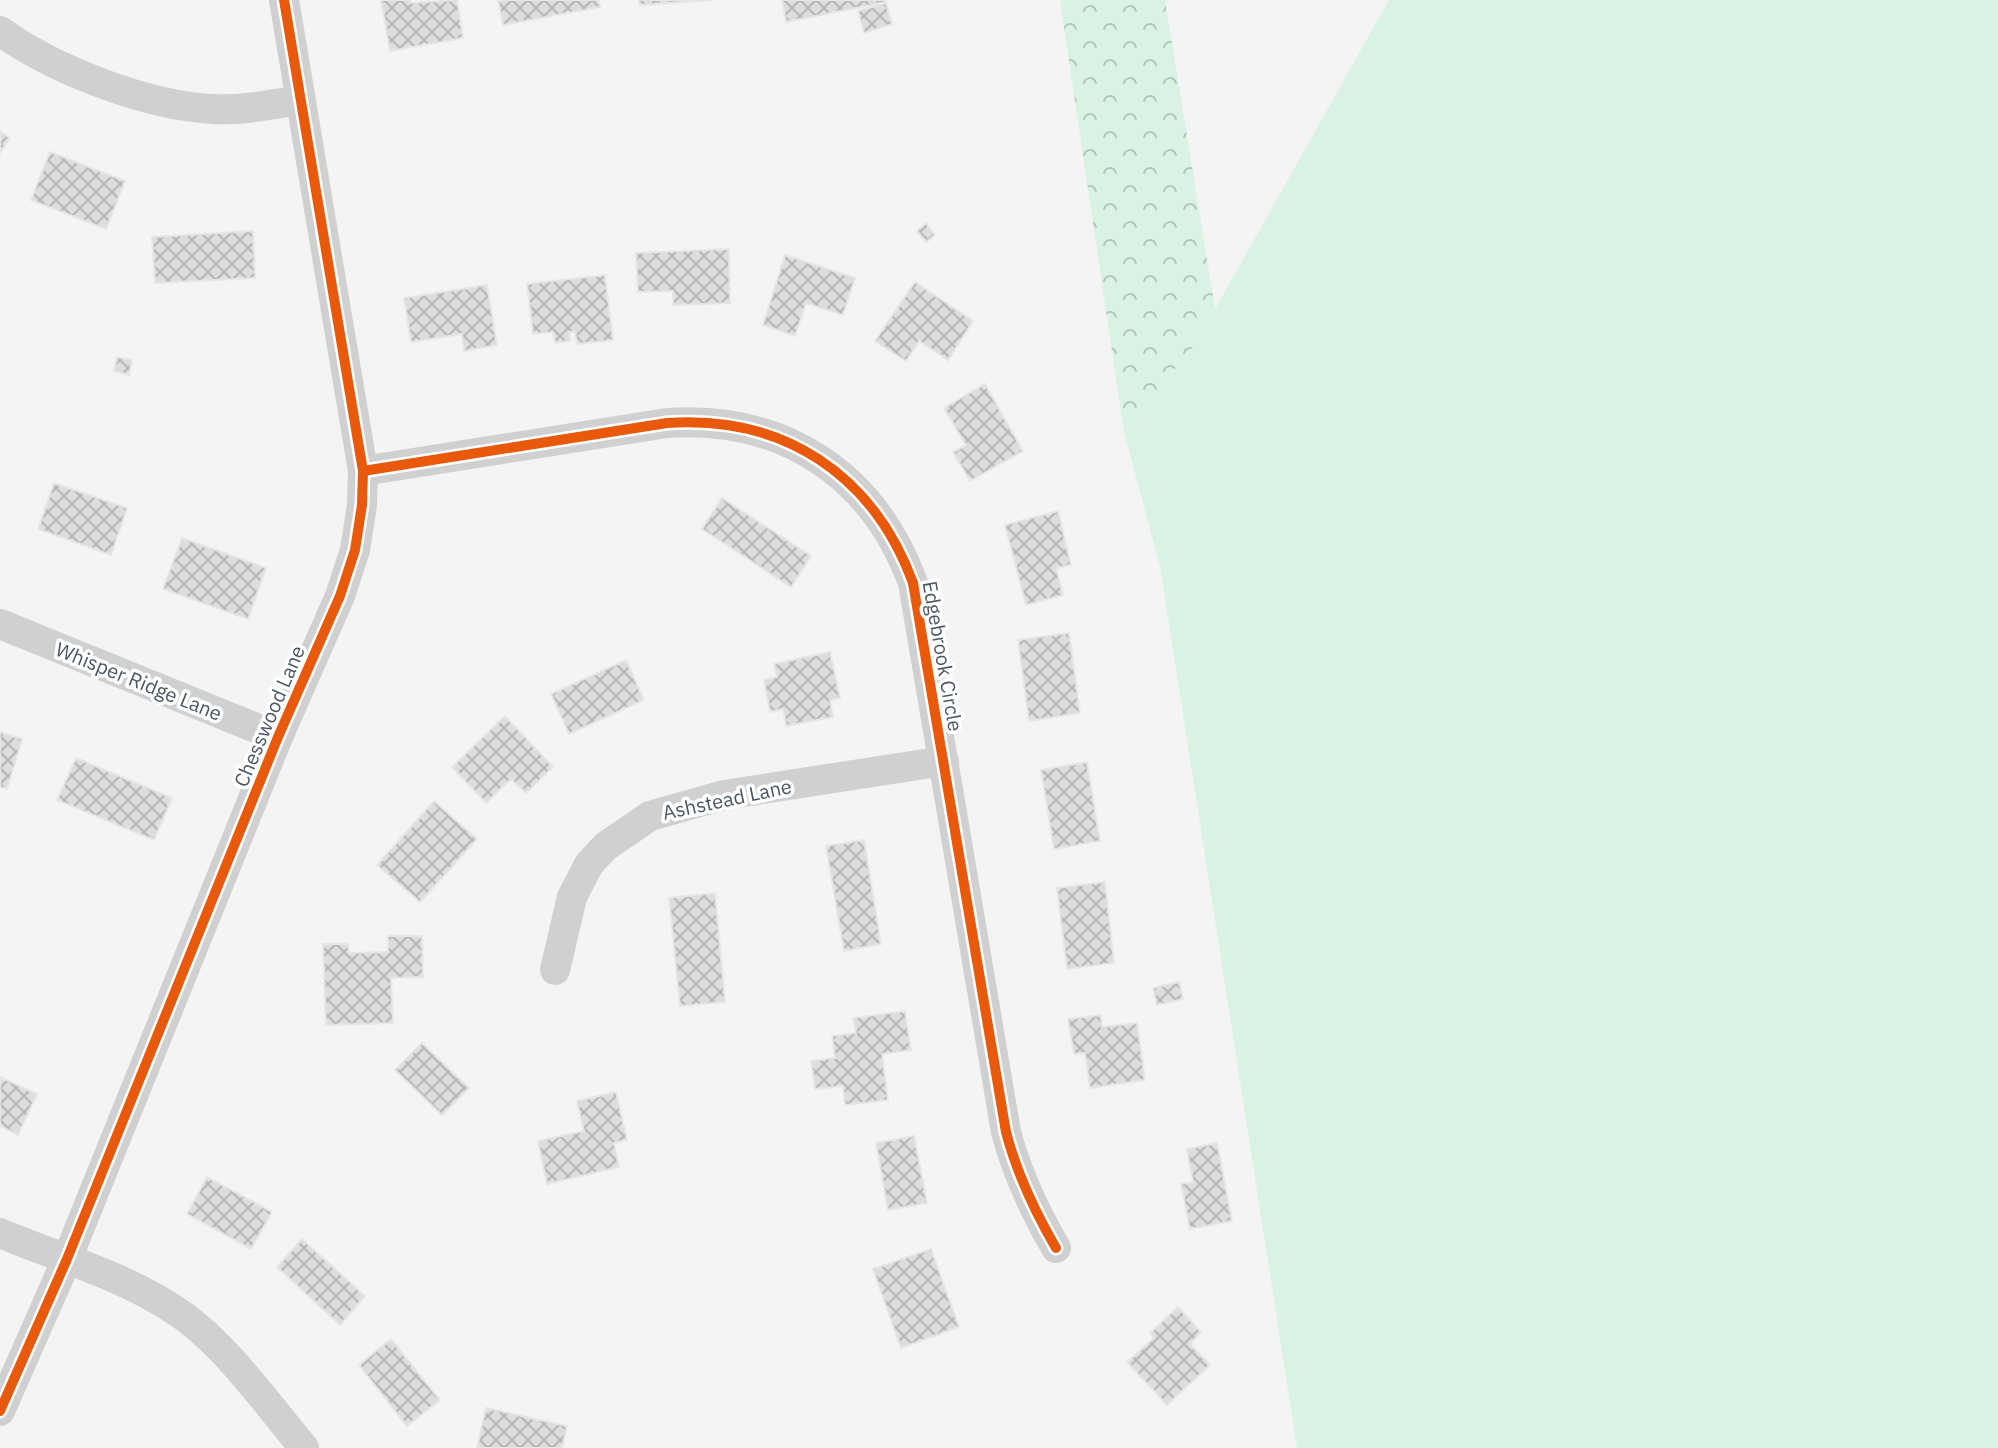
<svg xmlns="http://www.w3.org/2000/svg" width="1998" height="1448" viewBox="0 0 1998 1448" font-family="'IBM Plex Sans',sans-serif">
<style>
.grass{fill:#d9f2e3}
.forest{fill:url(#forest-crowns)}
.building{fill:url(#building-cross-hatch);stroke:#e5e6e7;stroke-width:2}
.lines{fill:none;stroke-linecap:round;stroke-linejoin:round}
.minor{stroke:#ced0d2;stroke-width:30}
.cycleway-casing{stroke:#fff;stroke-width:15}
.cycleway{stroke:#e8590c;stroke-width:10}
.labels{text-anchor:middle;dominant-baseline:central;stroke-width:7;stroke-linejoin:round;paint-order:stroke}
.street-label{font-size:20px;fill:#4a5661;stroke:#fff}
</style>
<defs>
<pattern id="forest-crowns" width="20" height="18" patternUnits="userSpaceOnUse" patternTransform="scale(2)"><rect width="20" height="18" fill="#d9f2e3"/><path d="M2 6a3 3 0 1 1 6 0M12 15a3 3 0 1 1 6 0" fill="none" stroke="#b2c7bb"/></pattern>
<pattern id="building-cross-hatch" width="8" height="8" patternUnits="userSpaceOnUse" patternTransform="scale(2)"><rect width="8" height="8" fill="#ddddde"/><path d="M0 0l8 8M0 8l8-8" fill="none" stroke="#b5b6b7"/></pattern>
</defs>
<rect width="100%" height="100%" fill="#f4f4f4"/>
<polygon class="grass" points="1389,0 1998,0 1998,1448 1297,1448 1160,566 1124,432 1196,343"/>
<polygon class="forest" points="1060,0 1165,0 1215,308 1196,343 1124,432"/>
<g class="building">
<polygon points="381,0 410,0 410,3 457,0 463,38 390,51"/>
<polygon points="498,0 598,0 600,7 503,25"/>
<polygon points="639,0 713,0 640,5"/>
<polygon points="782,0 885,0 886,2 786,22"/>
<polygon points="886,3 892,24 864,33 858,11"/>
<polygon points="0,131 10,138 0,153"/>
<polygon points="50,152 125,181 106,229 31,200"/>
<polygon points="926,223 935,235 926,242 917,231"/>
<polygon points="253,231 255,278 155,283 152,237"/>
<polygon points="729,249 730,303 673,305 673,291 638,292 636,253"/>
<polygon points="785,255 855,278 843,315 806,303 795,336 763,325"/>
<polygon points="605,275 613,340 577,344 575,332 569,332 570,341 555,343 553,332 533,334 527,284"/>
<polygon points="915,282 973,321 948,360 919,341 906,361 875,341"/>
<polygon points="487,285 497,345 464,351 462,334 411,342 404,298"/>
<polygon points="117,357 132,360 129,375 114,371"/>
<polygon points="985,384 1023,451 970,481 953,452 966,445 944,408"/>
<polygon points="54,483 127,508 111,555 38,529"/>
<polygon points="722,498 811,556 791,587 702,529"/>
<polygon points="1058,511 1071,565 1056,568 1063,595 1026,605 1005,525"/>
<polygon points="182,538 266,568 248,619 163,589"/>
<polygon points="1069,633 1080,713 1029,721 1018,640"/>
<polygon points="830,652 840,698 830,700 833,717 786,726 783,709 770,712 764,680 777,677 774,664"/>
<polygon points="626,660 644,700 569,734 551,694"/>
<polygon points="505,716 553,767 526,793 511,779 486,803 452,767"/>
<polygon points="0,732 22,739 7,789 0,787"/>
<polygon points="76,758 172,798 154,840 57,800"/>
<polygon points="1087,762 1100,841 1054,849 1041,770"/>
<polygon points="434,801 477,839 420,902 377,865"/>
<polygon points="864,840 881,944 844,951 826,846"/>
<polygon points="1105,882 1114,963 1067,969 1057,888"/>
<polygon points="715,893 725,1002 680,1006 669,898"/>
<polygon points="388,936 422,936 423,977 391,978 393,1023 326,1025 323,944 348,944 349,953 388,952"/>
<polygon points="1179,982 1183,999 1157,1005 1153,988"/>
<polygon points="905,1011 911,1050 882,1054 888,1100 845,1105 843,1086 815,1089 811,1061 835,1058 832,1036 856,1033 853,1018"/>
<polygon points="1101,1015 1102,1027 1137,1023 1145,1080 1090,1088 1085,1053 1074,1054 1068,1019"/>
<polygon points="422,1043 469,1088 442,1115 395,1070"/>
<polygon points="0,1077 37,1094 18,1135 0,1126"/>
<polygon points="616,1092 627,1140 614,1143 619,1167 547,1184 538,1141 584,1131 577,1101"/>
<polygon points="914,1136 927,1203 888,1210 876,1143"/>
<polygon points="1217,1143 1232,1221 1190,1229 1181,1184 1193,1182 1187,1149"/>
<polygon points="207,1177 272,1212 251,1249 187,1214"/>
<polygon points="302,1239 365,1296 340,1325 277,1267"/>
<polygon points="931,1249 959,1327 901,1348 873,1269"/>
<polygon points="1178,1307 1201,1332 1190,1344 1210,1365 1167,1405 1127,1362 1154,1338 1150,1333"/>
<polygon points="391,1339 440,1400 407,1426 359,1365"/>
<polygon points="486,1408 567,1426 562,1448 477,1448"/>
</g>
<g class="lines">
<g class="minor">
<path d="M 0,31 C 54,70 147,106 214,109 C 243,111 272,104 300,100"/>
<path d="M 363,471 L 667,423 C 783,415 873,474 913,583 L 1006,1132 C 1017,1174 1034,1210 1056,1248"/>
<polyline points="0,624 278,737"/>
<polyline points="555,970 572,897 589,864 606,846 650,816 724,795 944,761"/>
<path d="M 0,1233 C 59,1258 126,1276 179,1313 C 225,1344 268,1405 304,1448"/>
<polyline points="0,1411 67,1259 278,737 340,596 355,550 362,505 363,471 284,0"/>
</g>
<defs>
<g id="cycleway">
<path d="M 363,471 L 667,423 C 783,415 873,474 913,583 L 1006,1132 C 1017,1174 1034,1210 1056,1248"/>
<polyline points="0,1411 67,1259 278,737 340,596 355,550 362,505 363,471 284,0"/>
</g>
</defs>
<use href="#cycleway" class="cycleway-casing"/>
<use href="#cycleway" class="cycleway"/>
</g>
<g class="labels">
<g class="street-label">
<text transform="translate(943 656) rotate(80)">Edgebrook Circle</text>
<text transform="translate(139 681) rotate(22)">Whisper Ridge Lane</text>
<text transform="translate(269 716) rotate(-67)">Chesswood Lane</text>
<text transform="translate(727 799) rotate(-12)">Ashstead Lane</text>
</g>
</g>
</svg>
